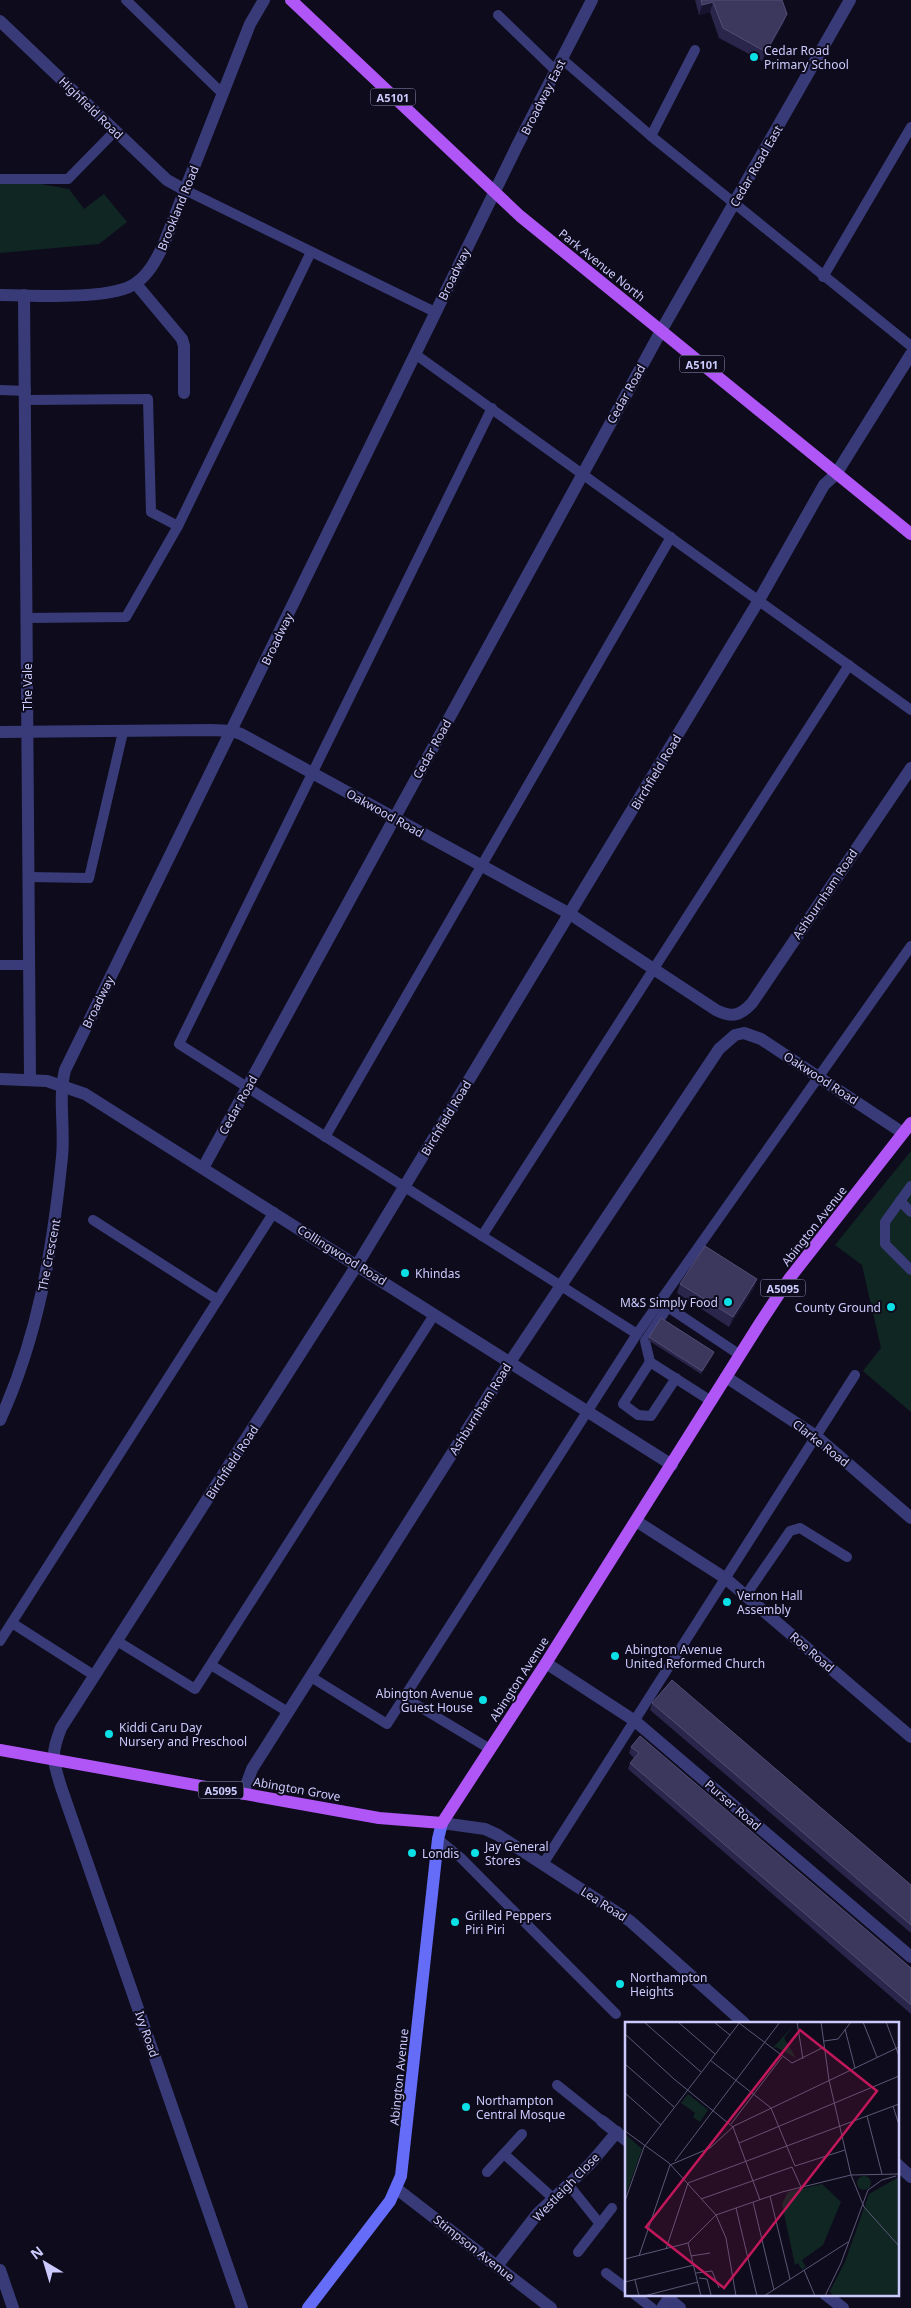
<svg xmlns="http://www.w3.org/2000/svg" width="911" height="2308" viewBox="0 0 911 2308" font-family="'Noto Sans',sans-serif">
<style>
.green{fill:#102623}
.lines{fill:none;stroke-linecap:round;stroke-linejoin:round}
.lane{stroke:#393b79;stroke-width:10}
.street{stroke:#393b79;stroke-width:12}
.secondary{stroke:#656cf8;stroke-width:12}
.primary{stroke:#b056f7;stroke-width:12}
.wall{fill:#2a254a}
.shaded-wall{fill:#18142f}
.building{fill:#3c375d;stroke:#524e76}
.poi-dot{fill:#0be0e7;stroke:#0e0c1c;stroke-width:2}
.labels{text-anchor:middle;dominant-baseline:central;stroke-width:4;stroke-linejoin:round;paint-order:stroke}
.shield{fill:#0e0c1c;stroke:#9391ba;stroke-width:1}
.shield-label{font-size:11px;font-weight:bold;fill:#cccafd}
.poi-label{font-size:12px;fill:#cccafd;stroke:#0e0c1c;text-anchor:start}
.street-label{font-size:12px;fill:#cccafd;stroke:#0e0c1c}
.inset-road{fill:none;stroke:#5a5876;stroke-width:1}
.view{fill:#c2185b;fill-opacity:0.15;stroke:#c2185b;stroke-width:2.5}
.inset-edge{fill:none;stroke:#cccafd;stroke-width:2.5}
</style>
<rect width="100%" height="100%" fill="#0e0c1c"/>
<g class="green">
<polygon points="0,177 69,189 84,209 104,194 127,222 99,244 0,253"/>
<polygon points="911,1151 911,1412 863,1371 881,1348 862,1265 835,1245"/>
</g>
<g class="lines">
<g class="lane">
<polyline points="126,0 223,94"/>
<polyline points="498,15 556,71"/>
<polyline points="562,59 651,136 911,346"/>
<polyline points="651,136 695,50"/>
<polyline points="0,179 68,179 115,131"/>
<polyline points="185,190 435,312"/>
<polyline points="823,277 911,127"/>
<polyline points="415,354 911,710"/>
<polyline points="0,390 26,391"/>
<polyline points="27,400 148,399 151,512 178,526"/>
<polyline points="492,408 179,1044 637,1334"/>
<polyline points="26,618 126,617 178,526 311,252"/>
<polyline points="29,877 89,878 123,732"/>
<polyline points="0,965 30,965"/>
<polyline points="325,1137 671,537"/>
<polyline points="911,1186 885,1222 885,1244 911,1270"/>
<polyline points="900,1201 911,1212"/>
<polyline points="93,1220 218,1300"/>
<polyline points="482,1236 849,665"/>
<polyline points="650,1362 623,1404 638,1415 651,1416 676,1378"/>
<polyline points="711,1401 650,1362 645,1341 668,1307 740,1355"/>
<polyline points="746,1595 790,1531 800,1528 847,1557"/>
<polyline points="12,1623 95,1676"/>
<polyline points="0,1641 274,1212"/>
<polyline points="117,1641 195,1689 434,1315"/>
<polyline points="211,1665 288,1712"/>
<polyline points="311,1677 387,1724 637,1334 911,946"/>
<polyline points="405,1698 490,1749"/>
<polyline points="438,1839 460,1857 616,2014"/>
<polyline points="543,1864 855,1375"/>
<polyline points="557,2085 602,2121"/>
<polyline points="504,2154 553,2198"/>
<polyline points="487,2172 522,2134"/>
<polyline points="568,2184 600,2224"/>
<polyline points="578,2252 612,2208"/>
<polyline points="606,2273 626,2288"/>
<polyline points="634,2294 652,2308"/>
</g>
<g class="street">
<polyline points="0,21 167,180 185,190"/>
<polyline points="136,284 182,339 184,346 184,393"/>
<path d="M 0,295 C 32,295 112,301 136,283 C 149,274 156,260 163,246 L 250,24 L 264,0"/>
<polyline points="24,295 30,1079"/>
<path d="M 0,732 L 212,730 L 232,731 L 241,734 L 570,914 L 716,1010 C 732,1018 740,1016 752,1003 L 911,768"/>
<polyline points="0,1079 47,1081 85,1094 672,1465"/>
<polyline points="203,1168 661,331 850,0"/>
<polyline points="726,1377 816,1436 911,1518"/>
<path d="M 0,1420 C 38,1337 53,1248 62,1157 C 65,1128 58,1098 65,1070 L 517,146 L 592,0"/>
<polyline points="636,1521 725,1578 911,1737"/>
<polyline points="546,1663 635,1721 911,1957"/>
<polyline points="243,1794 252,1769 510,1362 719,1049 735,1035 744,1033 761,1039 903,1133"/>
<polyline points="442,1823 485,1829 498,1835 630,1921 744,2023"/>
<polyline points="602,2121 626,2140"/>
<polyline points="897,2164 911,2177"/>
<polyline points="397,2189 551,2308"/>
<polyline points="497,2266 538,2213 590,2164 617,2132"/>
<polyline points="0,2270 13,2308"/>
<polyline points="825,2294 843,2308"/>
<polyline points="669,2299 680,2308"/>
<path d="M 242,2308 L 61,1787 C 53,1760 50,1756 61,1728 L 357,1265 L 759,600 L 824,485 L 836,474 L 911,354"/>
<polyline points="662,2308 672,2294"/>
</g>
<polyline class="secondary" points="308,2308 390,2201 401,2176 438,1839 442,1823"/>
<g class="primary">
<polyline points="291,0 520,216 911,534"/>
<polyline points="0,1750 379,1818 442,1823 546,1663 760,1323 789,1279 911,1123"/>
</g>
</g>
<g class="wall">
<polygon points="695,0 782,0 787,14 783,24 762,61 719,38 710,12 699,15"/>
<polygon points="757,1279 754,1288 729,1327 677,1293 680,1284"/>
<polygon points="649,1337 713,1355 701,1374 648,1340"/>
<polygon points="652,1703 911,1885 911,1933 650,1710"/>
<polygon points="631,1747 911,1968 911,2014 628,1769 630,1763 634,1758 629,1753"/>
</g>
<g class="shaded-wall">
<polygon points="713,2 710,12 699,15 702,5"/>
<polygon points="787,14 783,24 762,61 766,52"/>
<polygon points="757,1279 754,1288 729,1327 733,1317"/>
<polygon points="714,1352 713,1355 701,1374 702,1371"/>
</g>
<g class="building">
<polygon points="701,0 782,0 787,14 766,52 723,28 713,2 702,5"/>
<polygon points="705,1246 757,1279 733,1317 680,1284"/>
<polygon points="661,1318 714,1352 702,1371 649,1337"/>
<polygon points="672,1680 911,1885 911,1925 652,1703"/>
<polygon points="640,1736 911,1968 911,2005 630,1763 639,1753 631,1747"/>
</g>
<g class="poi-dot">
<circle cx="754" cy="57" r="5"/>
<circle cx="405" cy="1273" r="5"/>
<circle cx="728" cy="1302" r="5"/>
<circle cx="891" cy="1307" r="5"/>
<circle cx="727" cy="1602" r="5"/>
<circle cx="615" cy="1656" r="5"/>
<circle cx="483" cy="1700" r="5"/>
<circle cx="109" cy="1734" r="5"/>
<circle cx="412" cy="1853" r="5"/>
<circle cx="475" cy="1853" r="5"/>
<circle cx="455" cy="1922" r="5"/>
<circle cx="620" cy="1984" r="5"/>
<circle cx="466" cy="2107" r="5"/>
</g>
<g class="labels">
<g class="shield">
<rect x="370.5" y="88.5" width="45" height="17" rx="4"/>
<rect x="679.5" y="355.5" width="45" height="17" rx="4"/>
<rect x="760.5" y="1279.5" width="45" height="17" rx="4"/>
<rect x="198.5" y="1781.5" width="45" height="17" rx="4"/>
</g>
<g class="shield-label">
<text x="393" y="97">A5101</text>
<text x="702" y="364">A5101</text>
<text x="783" y="1288">A5095</text>
<text x="221" y="1790">A5095</text>
</g>
<g class="poi-label">
<text x="764" y="50">Cedar Road<tspan x="764" dy="14">Primary School</tspan></text>
<text x="415" y="1273">Khindas</text>
<text x="718" y="1302" text-anchor="end">M&amp;S Simply Food</text>
<text x="881" y="1307" text-anchor="end">County Ground</text>
<text x="737" y="1595">Vernon Hall<tspan x="737" dy="14">Assembly</tspan></text>
<text x="625" y="1649">Abington Avenue<tspan x="625" dy="14">United Reformed Church</tspan></text>
<text x="473" y="1693" text-anchor="end">Abington Avenue<tspan x="473" dy="14">Guest House</tspan></text>
<text x="119" y="1727">Kiddi Caru Day<tspan x="119" dy="14">Nursery and Preschool</tspan></text>
<text x="485" y="1846">Jay General<tspan x="485" dy="14">Stores</tspan></text>
<text x="422" y="1853">Londis</text>
<text x="465" y="1915">Grilled Peppers<tspan x="465" dy="14">Piri Piri</tspan></text>
<text x="630" y="1977">Northampton<tspan x="630" dy="14">Heights</tspan></text>
<text x="476" y="2100">Northampton<tspan x="476" dy="14">Central Mosque</tspan></text>
</g>
<g class="street-label">
<text transform="translate(543 97) rotate(-63)">Broadway East</text>
<text transform="translate(91 108) rotate(44)">Highfield Road</text>
<text transform="translate(756 166) rotate(-60)">Cedar Road East</text>
<text transform="translate(178 208) rotate(-68)">Brookland Road</text>
<text transform="translate(602 265) rotate(39)">Park Avenue North</text>
<text transform="translate(454 274) rotate(-64)">Broadway</text>
<text transform="translate(626 394) rotate(-61)">Cedar Road</text>
<text transform="translate(277 639) rotate(-64)">Broadway</text>
<text transform="translate(27 687) rotate(-90)">The Vale</text>
<text transform="translate(432 749) rotate(-61)">Cedar Road</text>
<text transform="translate(656 772) rotate(-59)">Birchfield Road</text>
<text transform="translate(385 813) rotate(29)">Oakwood Road</text>
<text transform="translate(825 894) rotate(-56)">Ashburnham Road</text>
<text transform="translate(98 1002) rotate(-64)">Broadway</text>
<text transform="translate(821 1078) rotate(33)">Oakwood Road</text>
<text transform="translate(238 1105) rotate(-61)">Cedar Road</text>
<text transform="translate(446 1118) rotate(-59)">Birchfield Road</text>
<text transform="translate(814 1226) rotate(-52)">Abington Avenue</text>
<text transform="translate(49 1255) rotate(-79)">The Crescent</text>
<text transform="translate(342 1255) rotate(32)">Collingwood Road</text>
<text transform="translate(480 1409) rotate(-58)">Ashburnham Road</text>
<text transform="translate(821 1443) rotate(38)">Clarke Road</text>
<text transform="translate(232 1462) rotate(-57)">Birchfield Road</text>
<text transform="translate(812 1652) rotate(41)">Roe Road</text>
<text transform="translate(519 1679) rotate(-57)">Abington Avenue</text>
<text transform="translate(297 1789) rotate(10)">Abington Grove</text>
<text transform="translate(733 1805) rotate(41)">Purser Road</text>
<text transform="translate(604 1904) rotate(33)">Lea Road</text>
<text transform="translate(147 2034) rotate(71)">Ivy Road</text>
<text transform="translate(399 2077) rotate(-84)">Abington Avenue</text>
<text transform="translate(566 2187) rotate(-46)">Westleigh Close</text>
<text transform="translate(474 2248) rotate(38)">Stimpson Avenue</text>
</g>
</g>
<g transform="translate(625 2022)">
<rect width="274" height="274" fill="#0e0c1c"/>
<path d="M 168,4 L 159,16 L 171,36 L 151,25 L 147,27 ZM 63,72 L 83,88 L 75,100 L 68,95 L 70,91 L 56,81 ZM 0,112 L 17,127 L 0,175 ZM232 161a7 7 0 1 1 14 0a7 7 0 1 1-14 0ZM 274,155 L 274,274 L 208,274 L 205,269 L 220,240 L 244,172 ZM 197,162 L 216,180 L 198,223 L 177,238 L 181,245 L 177,248 L 173,241 L 170,243 L 157,182 L 163,170 Z" fill="#102623"/>
<path class="inset-road" d="M 19,0 L 76,50M 53,0 L 90,32M 89,0 L 105,13M 172,0 L 178,37M 196,0 L 204,58 L 226,153 L 239,185 L 274,224M 238,0 L 252,35M 261,0 L 274,34M 114,1 L 167,41 L 199,25M 220,7 L 230,46M 0,12 L 49,57 L 108,105 L 135,178M 199,19 L 213,17 L 226,0M 85,38 L 146,86 L 170,144 L 220,128M 0,42 L 49,85M 0,71 L 36,103M 268,84 L 274,103M 242,94 L 257,152M 106,102 L 157,35M 0,109 L 44,141 L 91,193M 114,121 L 274,54M 50,139 L 155,0M 145,174 L 165,257M 76,177 L 167,145 L 176,165M 0,179 L 19,125 L 115,0M 128,180 L 149,268M 111,186 L 132,274M 91,193 L 101,216 L 111,274M 63,221 L 76,274M 41,227 L 63,161 L 274,82M 14,234 L 45,143 L 85,126 L 109,104 L 274,25M 66,234 L 85,231M 0,237 L 63,221 L 91,193 L 157,170 L 226,153 L 274,152M 179,248 L 190,274M 71,251 L 87,249 L 94,266M 74,256 L 82,257 L 86,273M 10,258 L 14,274M 0,260 L 69,243M 19,274 L 73,260M 139,274 L 223,220M 200,274 L 216,241 L 243,168 L 257,158 L 271,154"/>
<path class="view" d="M 175,8 L 252,69 L 99,266 L 21,205 Z"/>
<rect width="274" height="274" class="inset-edge"/>
</g>
<g transform="translate(45 2263) rotate(322)" stroke="#0e0c1c" stroke-width="4" paint-order="stroke">
<path d="M0-4L9 19L0 12L-9 19Z" fill="#cccafd"/>
<text y="-8" font-size="14" font-weight="bold" text-anchor="middle" fill="#cccafd">N</text>
</g>
</svg>
